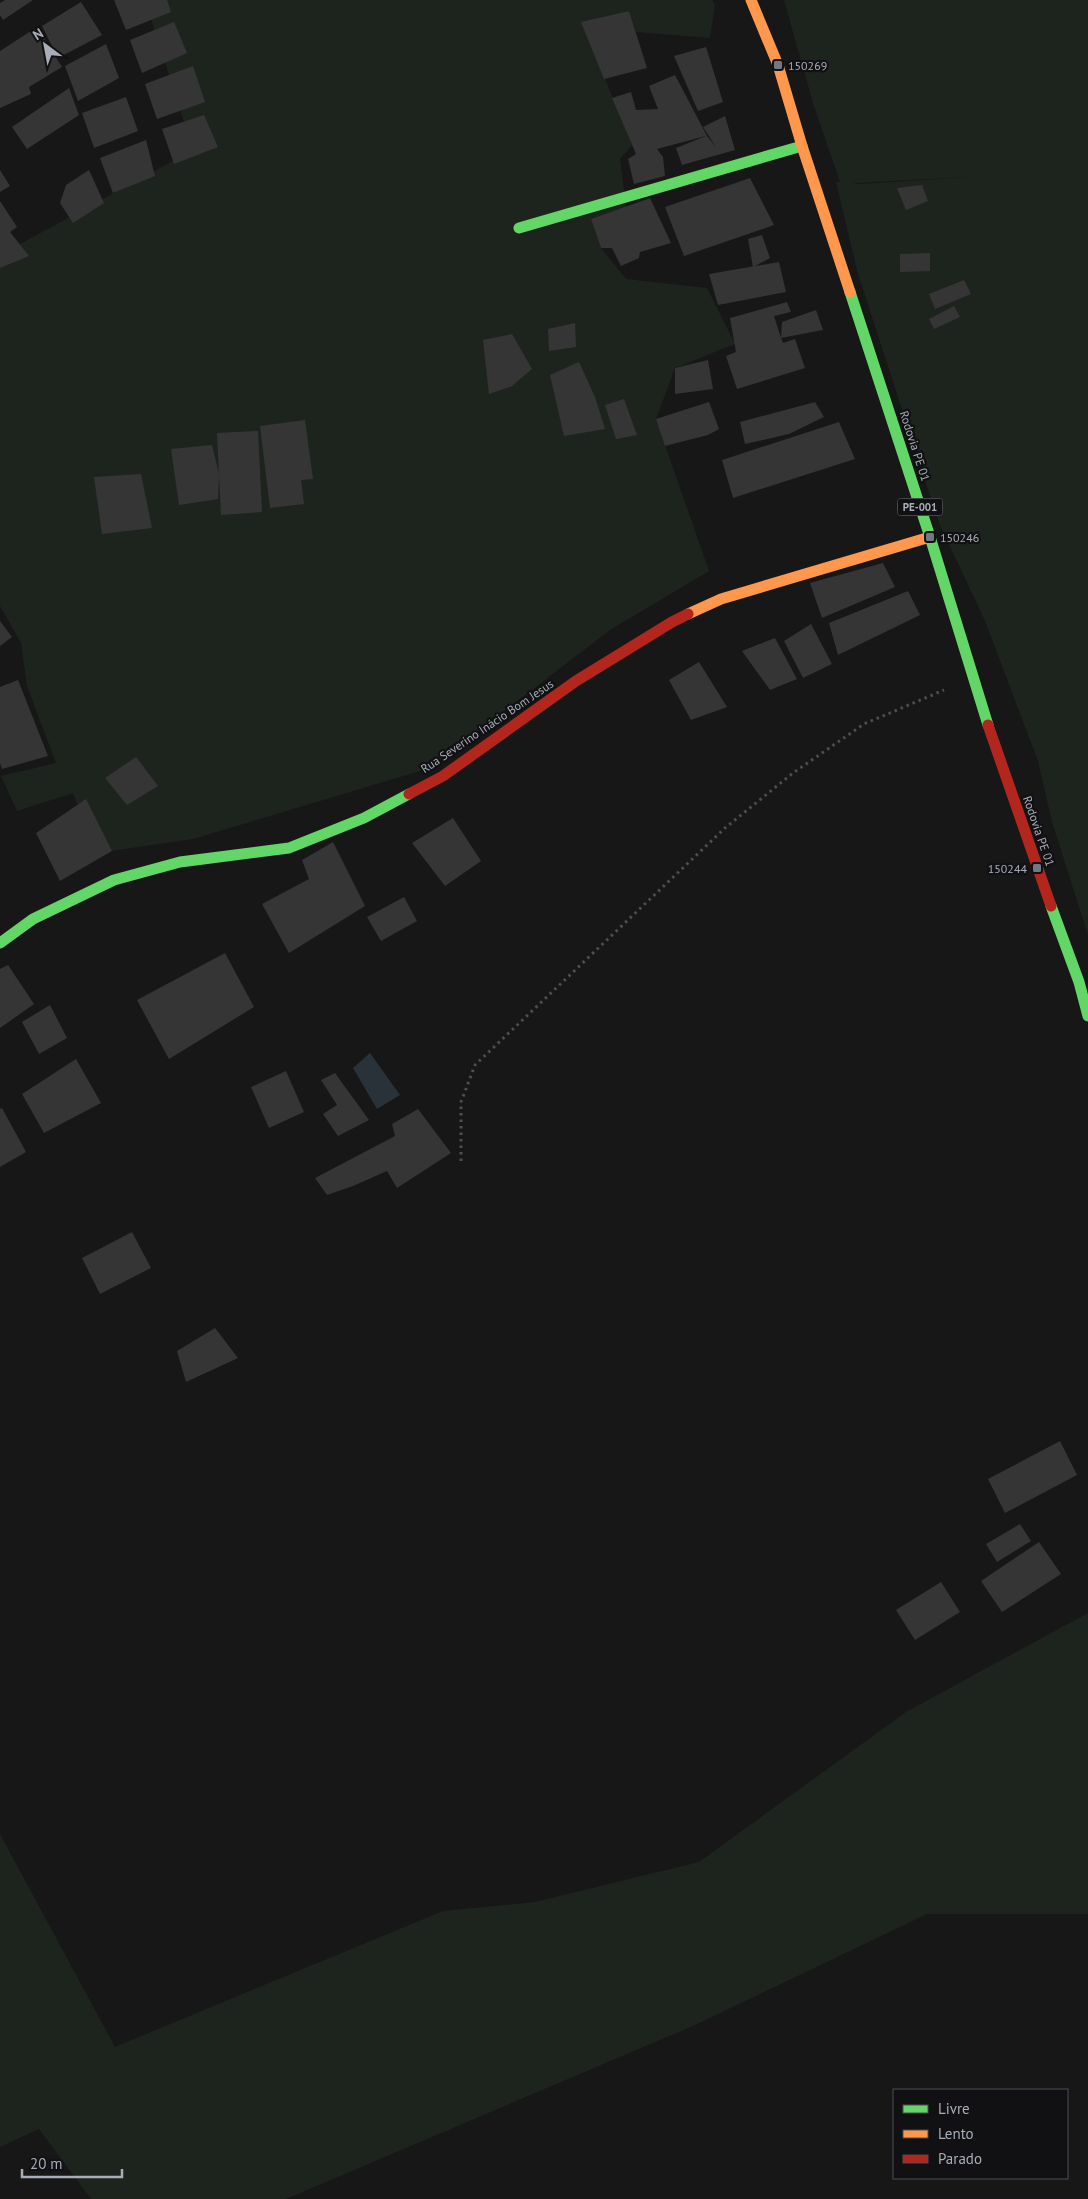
<svg xmlns="http://www.w3.org/2000/svg" width="1088" height="2199" viewBox="0 0 1088 2199" font-family="'PT Sans',sans-serif">
<style>
.green{fill:#1d241e;fill-rule:evenodd}
.water{fill:#2a3239}
.building{fill:#353536}
.lines{fill:none;stroke-linecap:round;stroke-linejoin:round}
.path{stroke:#4d4e52;stroke-width:3;stroke-dasharray:2.5 4;stroke-linecap:butt}
.fast{stroke:#63d668;stroke-width:11}
.slow{stroke:#ff974d;stroke-width:11}
.jam{stroke:#b3261e;stroke-width:11}
.poi-dot{fill:#757880;stroke:#111113;stroke-width:2}
.labels{text-anchor:middle;dominant-baseline:central;stroke-width:4.5;stroke-linejoin:round;paint-order:stroke}
.shield{fill:#111113;stroke:#7b7e86;stroke-width:1}
.shield-label{font-size:11px;font-weight:bold;fill:#a8adb8}
.poi-label{font-size:12px;fill:#a8adb8;stroke:#111113;text-anchor:start}
.street-label{font-size:12px;fill:#a8adb8;stroke:#111113}
</style>
<rect width="100%" height="100%" fill="#171717"/>
<g class="green">
<polygon points="145,0 712,0 715,5 710,38 636,32 629,11 582,22 632,145 620,159 626,207 591,219 601,248 626,279 707,288 735,344 675,368 656,419 709,571 610,630 430,768 193,839 97,853 73,793 17,811 1,776 56,763 27,686 21,643 0,606 0,255 193,150"/>
<path d="M 784,0 L 1088,0 L 1088,935 L 1052,822 L 1038,761 L 985,621 L 939,523 L 858,274 L 836,182 L 840,182 L 813,103 ZM 970,177 L 859,184 L 853,183 Z"/>
<polygon points="1088,1613 1088,1914 927,1914 695,2025 286,2199 91,2199 39,2129 0,2147 0,1834 115,2047 443,1911 535,1902 699,1862 906,1712"/>
</g>
<polygon class="water" points="370,1053 400,1095 377,1109 353,1068"/>
<g class="building">
<polygon points="5,0 33,0 3,20 0,15 0,3"/>
<polygon points="114,0 167,0 171,12 126,30"/>
<polygon points="81,2 102,35 58,58 42,26"/>
<polygon points="629,11 647,68 604,79 581,22"/>
<polygon points="174,22 187,53 142,73 130,40"/>
<polygon points="37,27 62,67 29,87 31,94 0,108 0,51"/>
<polygon points="106,44 119,78 78,101 65,66"/>
<polygon points="706,47 723,102 698,111 674,56"/>
<polygon points="193,66 205,102 157,119 145,84"/>
<polygon points="675,75 707,136 716,147 703,127 725,116 735,150 682,165 676,148 706,136 657,149 663,157 665,176 634,184 628,159 636,154 612,98 631,92 636,110 658,109 649,86"/>
<polygon points="69,88 79,115 27,149 12,127"/>
<polygon points="126,97 138,131 94,148 82,113"/>
<polygon points="204,115 218,147 174,164 162,129"/>
<polygon points="146,140 155,176 113,193 100,158"/>
<polygon points="0,170 10,186 0,192"/>
<polygon points="89,170 104,203 73,223 60,203 66,185"/>
<polygon points="750,178 774,225 684,256 665,207"/>
<polygon points="922,185 928,201 906,210 897,188"/>
<polygon points="650,198 671,243 640,252 639,258 621,266 612,248 601,248 591,219"/>
<polygon points="0,201 17,227 10,232 29,256 0,268"/>
<polygon points="762,235 770,258 753,267 748,239"/>
<polygon points="930,253 930,271 900,272 900,254"/>
<polygon points="779,262 786,292 718,305 709,274"/>
<polygon points="964,280 971,294 935,309 929,294"/>
<polygon points="787,302 791,312 774,316 781,338 782,322 816,310 823,330 781,338 783,343 795,339 805,368 737,389 726,356 736,352 730,318"/>
<polygon points="954,306 960,317 934,329 929,319"/>
<polygon points="575,323 576,347 549,351 548,329"/>
<polygon points="512,334 532,369 512,386 489,394 483,340"/>
<polygon points="708,360 713,389 675,394 675,368"/>
<polygon points="579,362 595,397 605,429 564,436 550,375"/>
<polygon points="624,399 637,435 616,439 605,405"/>
<polygon points="709,402 719,429 708,435 665,446 656,419"/>
<polygon points="815,402 824,417 789,434 745,444 740,422"/>
<polygon points="305,420 313,479 301,480 304,504 270,508 260,426"/>
<polygon points="839,422 855,459 733,498 722,460"/>
<polygon points="258,431 262,512 221,515 217,433"/>
<polygon points="212,445 219,474 218,499 179,505 171,449"/>
<polygon points="141,474 152,528 102,534 94,477"/>
<polygon points="883,563 895,587 822,618 810,583"/>
<polygon points="908,591 920,615 838,655 829,623"/>
<polygon points="0,621 12,637 0,646"/>
<polygon points="811,624 832,664 803,678 784,641"/>
<polygon points="775,638 797,679 770,690 742,651"/>
<polygon points="699,662 727,707 691,720 669,680"/>
<polygon points="18,680 48,756 2,769 0,763 0,687"/>
<polygon points="136,757 158,786 127,805 105,778"/>
<polygon points="86,799 112,851 60,881 36,833"/>
<polygon points="453,818 481,861 445,886 412,843"/>
<polygon points="333,842 365,906 289,953 262,904 309,879 302,860"/>
<polygon points="404,897 417,921 381,941 367,917"/>
<polygon points="225,953 254,1007 169,1059 137,1000"/>
<polygon points="8,965 34,1004 0,1028 0,969"/>
<polygon points="50,1005 67,1038 39,1054 22,1022"/>
<polygon points="76,1059 101,1103 44,1133 22,1094"/>
<polygon points="286,1071 304,1112 269,1128 251,1087"/>
<polygon points="335,1073 369,1120 338,1136 323,1114 337,1105 321,1080"/>
<polygon points="2,1108 26,1152 0,1167 0,1109"/>
<polygon points="418,1109 451,1153 397,1188 387,1171 353,1186 327,1195 315,1178 395,1136 392,1124"/>
<polygon points="132,1232 151,1268 100,1294 82,1258"/>
<polygon points="215,1328 238,1358 186,1382 177,1351"/>
<polygon points="1060,1441 1077,1475 1005,1513 988,1479"/>
<polygon points="1020,1524 1031,1541 997,1562 986,1544"/>
<polygon points="1039,1542 1061,1574 1002,1612 981,1581"/>
<polygon points="941,1582 960,1612 915,1640 896,1610"/>
</g>
<g class="lines">
<polyline class="path" points="461,1161 461,1102 475,1065 725,828 793,773 864,724 944,690"/>
<g class="fast">
<polyline points="519,228 802,146"/>
<polyline points="850,292 930,537 988,725"/>
<polyline points="1051,906 1079,982 1088,1016"/>
<polyline points="0,943 33,919 114,880 180,862 289,848 364,818 409,794"/>
</g>
<g class="slow">
<polyline points="751,0 778,65 802,146 850,292"/>
<polyline points="688,614 721,599 930,537"/>
</g>
<g class="jam">
<polyline points="988,725 1051,906"/>
<polyline points="409,794 443,776 576,681 672,622 688,614"/>
</g>
</g>
<g class="poi-dot">
<rect x="773" y="60" width="10" height="10" rx="2.5"/>
<rect x="925" y="532" width="10" height="10" rx="2.5"/>
<rect x="1032" y="863" width="10" height="10" rx="2.5"/>
</g>
<g class="labels">
<rect class="shield" x="897.5" y="498.5" width="45" height="17" rx="4"/>
<g class="shield-label">
<text x="920" y="507">PE-001</text>
</g>
<g class="poi-label">
<text x="788" y="65">150269</text>
<text x="940" y="537">150246</text>
<text x="1027" y="868" text-anchor="end">150244</text>
</g>
<g class="street-label">
<text transform="translate(915 446) rotate(72)">Rodovia PE 01</text>
<text transform="translate(487 726) rotate(-34)">Rua Severino Inácio Bom Jesus</text>
<text transform="translate(1039 831) rotate(71)">Rodovia PE 01</text>
</g>
</g>
<rect x="893" y="2089" width="175" height="90" fill="#111113" stroke="#4d4f55"/>
<rect x="903" y="2105" width="25" height="8" fill="#63d668" stroke="#4d4f55"/>
<text x="938" y="2114" font-size="15" fill="#a8adb8">Livre</text>
<rect x="903" y="2130" width="25" height="8" fill="#ff974d" stroke="#4d4f55"/>
<text x="938" y="2139" font-size="15" fill="#a8adb8">Lento</text>
<rect x="903" y="2155" width="25" height="8" fill="#b3261e" stroke="#4d4f55"/>
<text x="938" y="2164" font-size="15" fill="#a8adb8">Parado</text>
<g transform="translate(45 45) rotate(328)" stroke="#111113" stroke-width="4" paint-order="stroke">
<path d="M0-4L9 19L0 12L-9 19Z" fill="#a8adb8"/>
<text y="-8" font-size="14" font-weight="bold" text-anchor="middle" fill="#a8adb8">N</text>
</g>
<path d="M22 2169v8h100v-8" fill="none" stroke="#a8adb8" stroke-width="2.5"/>
<text x="30" y="2169" font-size="15" fill="#a8adb8" stroke="#111113" stroke-width="4" paint-order="stroke">20 m</text>
</svg>
